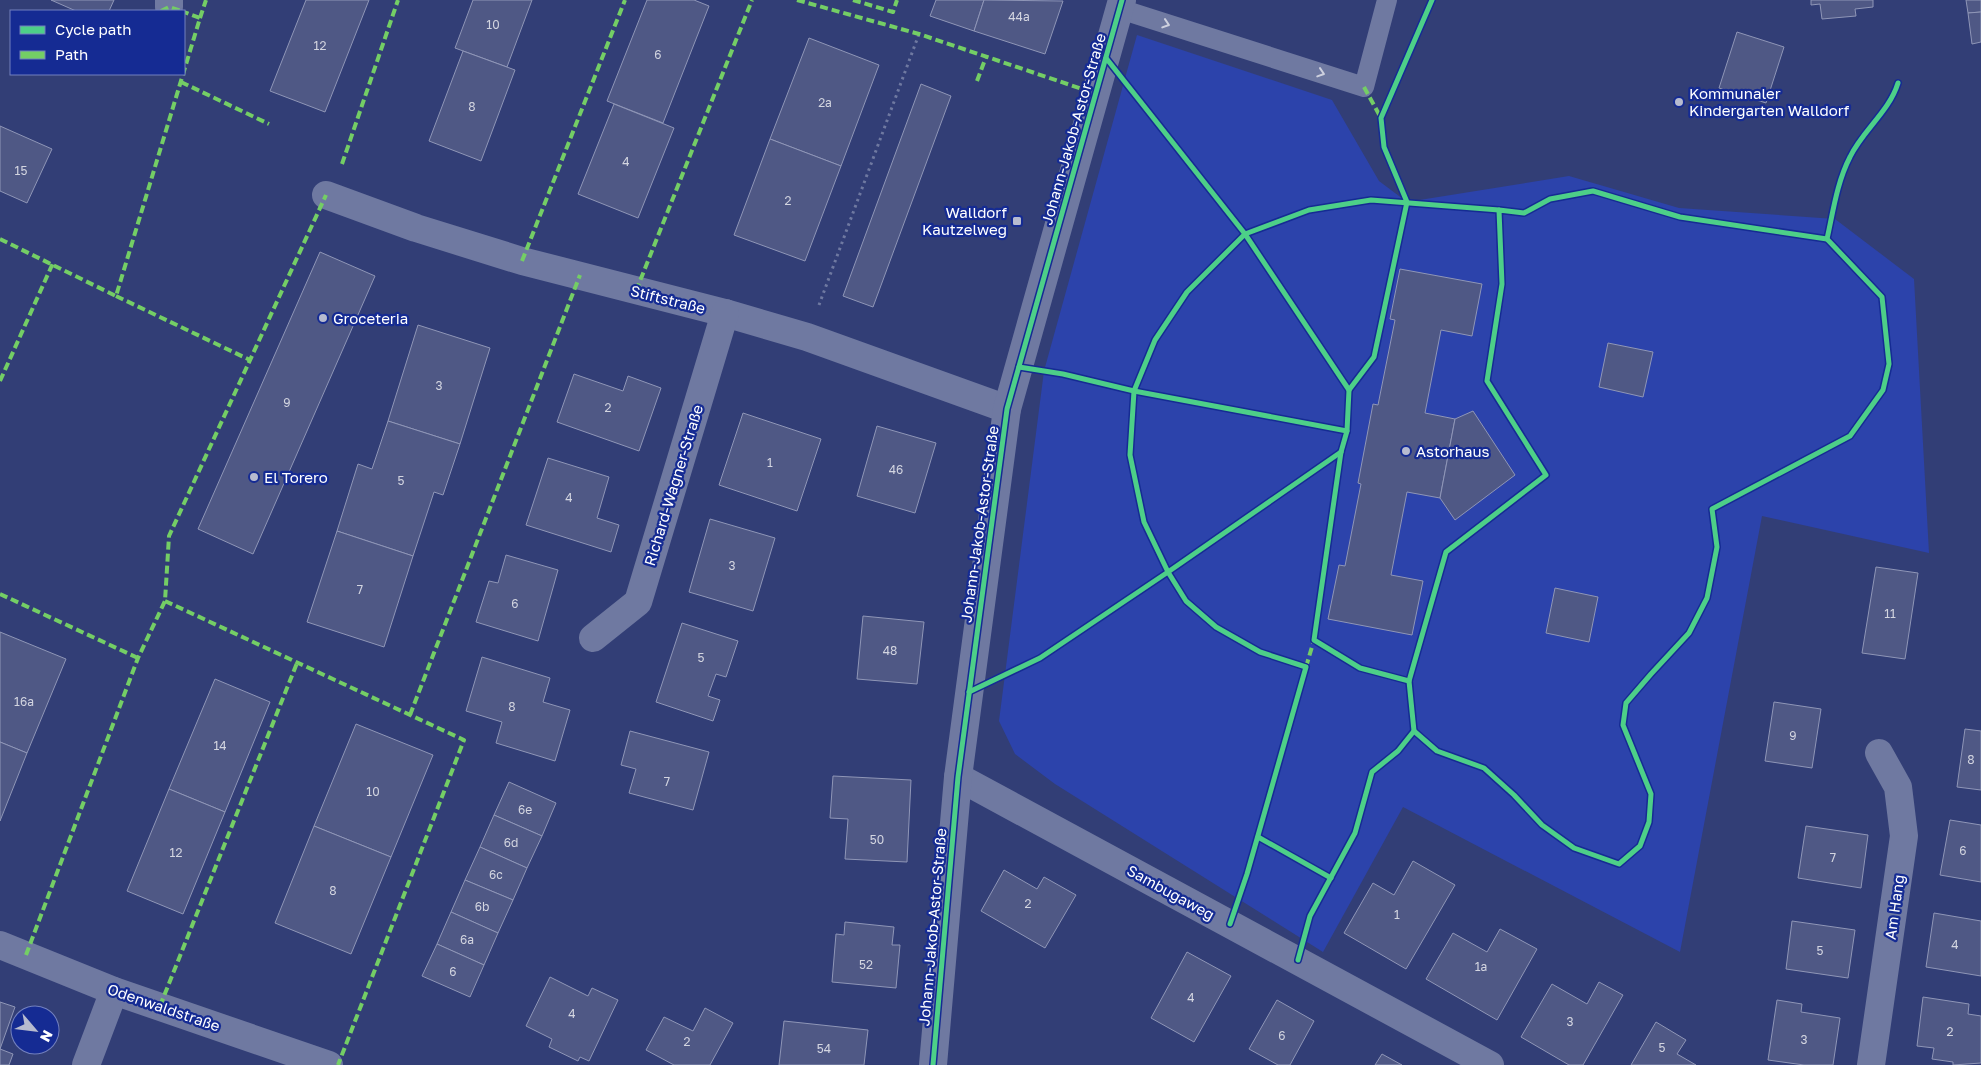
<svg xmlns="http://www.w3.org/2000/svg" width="1981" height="1065" viewBox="0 0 1981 1065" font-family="'Golos Text',sans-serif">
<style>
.green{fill:#2c43ab}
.building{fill:#4f5885;stroke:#8f96b7}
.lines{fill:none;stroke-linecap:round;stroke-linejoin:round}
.path{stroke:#6f79a1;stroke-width:3;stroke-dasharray:2.5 4;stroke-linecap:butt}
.service{stroke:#6f79a1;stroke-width:20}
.minor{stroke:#6f79a1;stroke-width:28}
.quiet{stroke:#74ce65;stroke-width:4;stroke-dasharray:8 4;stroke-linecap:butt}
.cycleway-casing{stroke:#152b93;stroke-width:8}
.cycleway{stroke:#4dcf88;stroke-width:5}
.oneway{stroke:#cdd0de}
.poi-dot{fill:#b7bbcf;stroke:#152b93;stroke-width:2}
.labels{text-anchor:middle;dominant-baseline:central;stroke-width:4.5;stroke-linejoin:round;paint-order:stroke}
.number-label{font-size:12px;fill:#d3d5e0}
.poi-label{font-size:15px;fill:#fff;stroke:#152b93;text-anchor:start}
.street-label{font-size:15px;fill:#fff;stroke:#152b93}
</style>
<rect width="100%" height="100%" fill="#323e76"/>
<polygon class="green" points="1137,35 1332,100 1379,181 1407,202 1569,176 1679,208 1835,219 1914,279 1929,553 1762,516 1680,952 1403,807 1323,952 1055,784 1015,754 999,721 1044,371"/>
<g class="building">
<polygon points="51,0 114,0 109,11 76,11"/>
<polygon points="306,0 369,0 325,112 270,91"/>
<polygon points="473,0 532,0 507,67 455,48"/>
<polygon points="647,0 694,0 709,6 663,123 607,101"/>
<polygon points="936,0 984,0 974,31 930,16"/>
<polygon points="984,0 1063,1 1045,54 974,31"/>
<polygon points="1811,0 1873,0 1873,7 1855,9 1856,16 1822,19 1820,4 1811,5"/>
<polygon points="1966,0 1981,0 1981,12 1968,13"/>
<polygon points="1981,12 1981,42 1972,44 1968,13"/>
<polygon points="1737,32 1784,47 1766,103 1719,88"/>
<polygon points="809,38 879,65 841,166 770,139"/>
<polygon points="463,51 515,70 481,161 429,141"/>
<polygon points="921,84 951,96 873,307 843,296"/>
<polygon points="614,104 674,128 638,218 578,194"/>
<polygon points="0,126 52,149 27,203 0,191"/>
<polygon points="770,139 841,166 805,261 734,235"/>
<polygon points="320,252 375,276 253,554 198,529"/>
<polygon points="1400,269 1482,284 1472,336 1441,330 1425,413 1455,419 1440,498 1407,492 1391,575 1423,581 1412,635 1328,619 1339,565 1345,566 1361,484 1358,483 1373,404 1378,405 1395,320 1390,319"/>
<polygon points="418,325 490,348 460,444 388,421"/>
<polygon points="1608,343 1653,352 1643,397 1599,387"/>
<polygon points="574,374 623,391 628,376 661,388 639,451 557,422"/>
<polygon points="1473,411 1515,475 1455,520 1440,498 1455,419"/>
<polygon points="743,413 821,439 797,511 719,485"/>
<polygon points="388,421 460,444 443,495 434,492 413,556 337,531 358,464 372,469"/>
<polygon points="877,426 936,443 915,513 857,496"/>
<polygon points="548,458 609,477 597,518 619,525 611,552 526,525"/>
<polygon points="710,519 775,538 753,611 689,592"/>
<polygon points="337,531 413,556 384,647 307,622"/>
<polygon points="506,555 558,570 538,641 476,622 489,581 498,583"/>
<polygon points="1876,567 1918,573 1905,659 1862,653"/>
<polygon points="1555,588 1598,597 1589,642 1546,633"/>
<polygon points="863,616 924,622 917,684 857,679"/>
<polygon points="682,623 738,641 726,677 716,674 708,696 720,700 713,721 656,702"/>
<polygon points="0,632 66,659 27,753 0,742"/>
<polygon points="482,657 550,678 543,702 570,710 555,761 496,743 502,722 466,711"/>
<polygon points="215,679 270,702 225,812 169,789"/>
<polygon points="1774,702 1821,709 1812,768 1765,761"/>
<polygon points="356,724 433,755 391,857 314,826"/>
<polygon points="1965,729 1981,731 1981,790 1957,787"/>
<polygon points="630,731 709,752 693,810 629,793 636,769 621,765"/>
<polygon points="0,742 27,753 0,821"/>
<polygon points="833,776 911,780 907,862 845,859 848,819 830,818"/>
<polygon points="509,782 556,803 542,836 494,815"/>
<polygon points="169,789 225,812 183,914 127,891"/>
<polygon points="494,815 542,836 527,868 480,847"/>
<polygon points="1950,820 1981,825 1981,882 1940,875"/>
<polygon points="314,826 391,857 351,954 275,923"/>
<polygon points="1806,826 1868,835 1861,888 1798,878"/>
<polygon points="480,847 527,868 513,900 465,880"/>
<polygon points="1413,861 1455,885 1406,969 1344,933 1373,883 1394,895"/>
<polygon points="1004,870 1037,889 1044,877 1076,895 1045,948 981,911"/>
<polygon points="465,880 513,900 498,933 451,912"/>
<polygon points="451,912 498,933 484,965 437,944"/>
<polygon points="1934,913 1981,921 1981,976 1926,967"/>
<polygon points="1792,921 1855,930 1848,978 1786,969"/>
<polygon points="845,922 894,927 892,945 900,945 896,988 832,982 836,934 844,935"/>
<polygon points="1500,929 1537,949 1497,1020 1426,979 1453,933 1487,952"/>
<polygon points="437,944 484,965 470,997 422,976"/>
<polygon points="1187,952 1231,976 1194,1042 1151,1018"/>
<polygon points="550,977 588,996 592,988 618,1000 589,1061 580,1057 578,1061 549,1047 552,1039 526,1026"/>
<polygon points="1599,982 1623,995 1583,1065 1569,1065 1521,1037 1552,984 1587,1004"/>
<polygon points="1923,997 1969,1004 1968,1014 1981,1016 1981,1063 1953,1065 1953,1062 1932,1059 1934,1048 1917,1046"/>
<polygon points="1277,1000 1314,1021 1290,1065 1278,1065 1249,1049"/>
<polygon points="1777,1000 1802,1004 1801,1012 1840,1018 1833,1065 1804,1065 1768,1060"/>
<polygon points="0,1002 15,1007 0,1049 13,1054 9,1065 0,1065"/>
<polygon points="705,1008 733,1023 710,1065 674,1065 646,1050 664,1017 693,1031"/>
<polygon points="784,1021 868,1030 864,1065 779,1065"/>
<polygon points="1656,1022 1686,1040 1677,1054 1696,1065 1631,1065"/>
<polygon points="1382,1054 1402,1065 1375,1065"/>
</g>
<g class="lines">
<polyline class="path" points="819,305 919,34"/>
<polyline class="service" points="1120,9 1364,87 1387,0"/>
<g class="minor">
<polyline points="169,0 169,7"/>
<polyline points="326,195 416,228 522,261 725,313 807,337 1007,409"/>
<polyline points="593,638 638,602 725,313"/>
<polyline points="958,777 1490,1065"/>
<polyline points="0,945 114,991 329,1065"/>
<polyline points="86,1065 114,991"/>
<polyline points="933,1065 958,777 1007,409 1122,0"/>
<polyline points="1871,1065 1904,836 1898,787 1879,753"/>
</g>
<g class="quiet">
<polyline points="797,0 919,34 1097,94"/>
<polyline points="853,0 893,12 897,0"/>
<polyline points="161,11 169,7 181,11"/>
<polyline points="200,18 206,0"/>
<polyline points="977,81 986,57"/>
<polyline points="181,82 269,124"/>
<polyline points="1364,87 1381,118"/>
<polyline points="342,164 398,0"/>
<polyline points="0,239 116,296 200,18 184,12"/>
<polyline points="522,261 625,0"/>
<polyline points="636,291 752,0"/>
<polyline points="116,296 250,360"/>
<polyline points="0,381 53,263"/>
<polyline points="0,594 138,658"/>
<polyline points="165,601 464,740 338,1065"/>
<polyline points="1306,667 1314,640"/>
<polyline points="410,715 580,275"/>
<polyline points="26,955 138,658 165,601 169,536 326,195"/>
<polyline points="160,1006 297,663"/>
</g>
<defs>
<g id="cycleway">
<polyline points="1106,58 1245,234 1349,390"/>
<polyline points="1019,367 1063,374 1134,391 1347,431"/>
<polyline points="1409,681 1360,668 1314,640 1341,452 1347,431 1349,390 1374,357 1407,202 1384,147 1381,118 1432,0"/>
<polyline points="969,692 1040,658 1168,572 1341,452"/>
<polyline points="1414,731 1409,681 1446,552 1546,475 1487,381 1502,284 1499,210 1524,213 1550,199 1593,191 1680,217 1827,239"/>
<polyline points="1258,837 1331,878"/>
<polyline points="1230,924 1247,874 1306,667 1260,652 1216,627 1186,601 1168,572 1144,522 1130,455 1134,391 1155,340 1187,292 1245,234 1309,210 1371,200 1499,210"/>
<path d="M 1298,960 L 1310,916 L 1355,833 L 1372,772 L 1398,751 L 1414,731 L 1437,751 L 1484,768 L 1514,795 L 1542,825 L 1574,848 L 1619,864 L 1640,846 L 1649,822 L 1651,794 L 1623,725 L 1626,703 L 1651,674 L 1689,633 L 1707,598 L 1717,547 L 1712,509 L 1850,436 L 1883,390 L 1889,364 L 1882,297 L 1827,239 C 1833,212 1837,182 1850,157 C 1863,130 1889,112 1898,83"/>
<polyline points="933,1065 958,777 1007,409 1122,0"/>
</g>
</defs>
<use href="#cycleway" class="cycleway-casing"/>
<use href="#cycleway" class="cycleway"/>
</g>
<defs><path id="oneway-chevron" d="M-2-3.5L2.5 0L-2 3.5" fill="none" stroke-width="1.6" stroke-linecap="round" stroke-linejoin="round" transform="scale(1.25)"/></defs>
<g class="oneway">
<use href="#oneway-chevron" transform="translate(1166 24) rotate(18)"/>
<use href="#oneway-chevron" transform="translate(1321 73) rotate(18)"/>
</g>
<g class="poi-dot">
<circle cx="1679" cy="102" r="5"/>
<rect x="1012" y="216" width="10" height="10" rx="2.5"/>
<circle cx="323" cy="318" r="5"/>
<circle cx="1406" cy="451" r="5"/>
<circle cx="254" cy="477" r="5"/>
</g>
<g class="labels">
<g class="number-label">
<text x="1019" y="16">44a</text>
<text x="493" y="24">10</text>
<text x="320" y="45">12</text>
<text x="658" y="54">6</text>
<text x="825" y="102">2a</text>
<text x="472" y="106">8</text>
<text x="626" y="161">4</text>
<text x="21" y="170">15</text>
<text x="788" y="200">2</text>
<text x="439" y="385">3</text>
<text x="287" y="402">9</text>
<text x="608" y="407">2</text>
<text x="770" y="462">1</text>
<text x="896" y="469">46</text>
<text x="401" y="480">5</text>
<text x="569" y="497">4</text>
<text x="732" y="565">3</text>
<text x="360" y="589">7</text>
<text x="515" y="603">6</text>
<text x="1890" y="613">11</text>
<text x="890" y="650">48</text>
<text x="701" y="657">5</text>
<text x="24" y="701">16a</text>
<text x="512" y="706">8</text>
<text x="1793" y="735">9</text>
<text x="220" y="745">14</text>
<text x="1971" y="759">8</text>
<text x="667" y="781">7</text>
<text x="373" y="791">10</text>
<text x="525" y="809">6e</text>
<text x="877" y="839">50</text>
<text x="511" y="842">6d</text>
<text x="1963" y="850">6</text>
<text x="176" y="852">12</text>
<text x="1833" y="857">7</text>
<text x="496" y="874">6c</text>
<text x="333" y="890">8</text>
<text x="1028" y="903">2</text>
<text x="482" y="906">6b</text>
<text x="1397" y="914">1</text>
<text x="467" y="939">6a</text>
<text x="1955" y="944">4</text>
<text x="1820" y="950">5</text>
<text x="866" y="964">52</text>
<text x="1481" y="966">1a</text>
<text x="453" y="971">6</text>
<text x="1191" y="997">4</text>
<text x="572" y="1013">4</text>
<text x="1570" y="1021">3</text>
<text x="1950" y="1031">2</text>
<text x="1282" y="1035">6</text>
<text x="1804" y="1039">3</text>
<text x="687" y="1041">2</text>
<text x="1662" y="1047">5</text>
<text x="824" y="1048">54</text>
</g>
<g class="poi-label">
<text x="1689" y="93">Kommunaler<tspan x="1689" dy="17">Kindergarten Walldorf</tspan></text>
<text x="1007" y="212" text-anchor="end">Walldorf<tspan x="1007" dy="17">Kautzelweg</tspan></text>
<text x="333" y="318">Groceteria</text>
<text x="1416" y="451">Astorhaus</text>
<text x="264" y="477">El Torero</text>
</g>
<g class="street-label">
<text transform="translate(1073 129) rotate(-74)">Johann-Jakob-Astor-Straße</text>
<text transform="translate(668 299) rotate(14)">Stiftstraße</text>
<text transform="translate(673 485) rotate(-73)">Richard-Wagner-Straße</text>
<text transform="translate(979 524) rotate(-82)">Johann-Jakob-Astor-Straße</text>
<text transform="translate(1171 892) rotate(29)">Sambugaweg</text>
<text transform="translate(1894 907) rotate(-82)">Am Hang</text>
<text transform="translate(932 927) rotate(-85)">Johann-Jakob-Astor-Straße</text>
<text transform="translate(164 1007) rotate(19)">Odenwaldstraße</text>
</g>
</g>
<rect x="10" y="10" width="175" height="65" fill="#152b93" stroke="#7380be"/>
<rect x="20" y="26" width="25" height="8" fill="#4dcf88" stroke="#7380be"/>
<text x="55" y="35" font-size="15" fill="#ffffff">Cycle path</text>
<rect x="20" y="51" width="25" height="8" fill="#74ce65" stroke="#7380be"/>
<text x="55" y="60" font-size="15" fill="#ffffff">Path</text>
<g transform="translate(35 1030) rotate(118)"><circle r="24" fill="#152b93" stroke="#7380be"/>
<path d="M0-4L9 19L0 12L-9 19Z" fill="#b7bbcf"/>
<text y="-8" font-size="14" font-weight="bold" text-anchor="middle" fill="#ffffff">N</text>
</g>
</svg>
